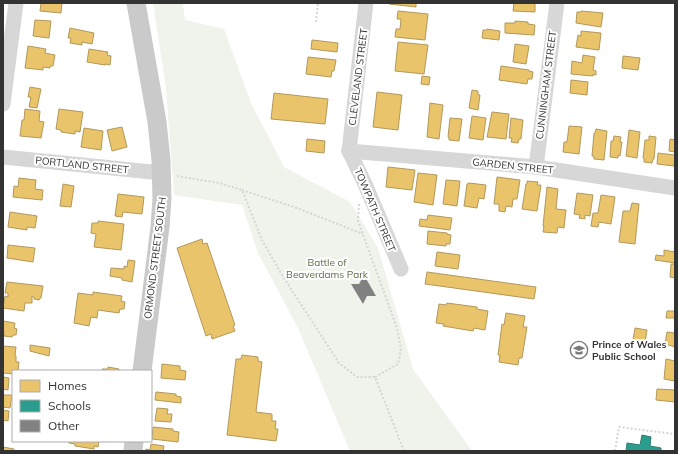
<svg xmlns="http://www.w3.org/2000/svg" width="678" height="454" viewBox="0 0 678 454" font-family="Mulish,sans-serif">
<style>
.green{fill:#f0f3ec}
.homes{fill:#e9c46a;stroke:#b2985a}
.schools{fill:#2a9d8f;stroke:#2d7d73}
.building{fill:#818181}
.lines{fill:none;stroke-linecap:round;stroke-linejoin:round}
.path{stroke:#d5d5d5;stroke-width:2;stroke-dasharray:2 2;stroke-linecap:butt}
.minor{stroke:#d7d7d7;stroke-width:15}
.major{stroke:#cacaca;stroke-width:19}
.labels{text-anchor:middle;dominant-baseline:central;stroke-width:4;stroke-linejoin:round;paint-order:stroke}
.street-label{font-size:10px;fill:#333;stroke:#fff}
.park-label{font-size:10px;fill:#5b6b44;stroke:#fff}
.poi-label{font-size:10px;font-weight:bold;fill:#333;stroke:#fff;text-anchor:start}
</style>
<rect width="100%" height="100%" fill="#fff"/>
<polygon class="green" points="153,3 183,3 185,20 224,29 251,103 284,167 350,202 378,248 413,369 472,451 350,451 298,328 258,253 242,205 174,195 166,88"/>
<g class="homes">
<polygon points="41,3 62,3 61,13 40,11"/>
<polygon points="389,3 416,3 416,7 389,4"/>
<polygon points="514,3 535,3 535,12 513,11"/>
<polygon points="398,11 428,14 425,40 395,37 396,29 400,29 401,19 397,19"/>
<polygon points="581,11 603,13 601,27 576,23 577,12 581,12"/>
<polygon points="35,20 51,21 49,38 33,36"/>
<polygon points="515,21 528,22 528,24 535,25 534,35 505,33 505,23 515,23"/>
<polygon points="70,28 94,33 92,44 82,42 82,45 70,43 71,38 68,38"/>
<polygon points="487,29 500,31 499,40 482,38 483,30 487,30"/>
<polygon points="581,31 601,33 599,50 576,47 578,35 581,36"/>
<polygon points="312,40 338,43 337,52 311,49"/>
<polygon points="398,42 428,45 424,74 395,71"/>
<polygon points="515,44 529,46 526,64 513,62"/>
<polygon points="28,46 46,49 45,53 55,55 53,66 50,66 50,68 43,67 43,70 25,68"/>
<polygon points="89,49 108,52 107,55 111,56 110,65 105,64 105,65 87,62"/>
<polygon points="583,55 595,57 593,70 596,71 596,75 593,74 593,76 571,74 572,61 582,63"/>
<polygon points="623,56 640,58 638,70 622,68"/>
<polygon points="308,57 336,60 334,71 332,71 331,77 306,74"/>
<polygon points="501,66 529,70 529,71 533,72 532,79 528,79 527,84 499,80"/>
<polygon points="422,76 430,77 429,85 421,84"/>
<polygon points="571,80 588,82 587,95 570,93"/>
<polygon points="30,87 41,89 37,108 29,107 31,97 28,97"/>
<polygon points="472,90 478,91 478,95 480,95 478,110 469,108"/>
<polygon points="377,92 402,95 398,130 373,127"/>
<polygon points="274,93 328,99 325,124 271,119"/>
<polygon points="430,103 443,105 439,139 427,137"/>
<polygon points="25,109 40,111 39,121 44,122 41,138 20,136 22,120 24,120"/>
<polygon points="59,109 83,112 80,132 75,131 75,134 61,132 61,130 56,129"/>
<polygon points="492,112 509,114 506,139 487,137"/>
<polygon points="472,116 486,118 483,140 469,138"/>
<polygon points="450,118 462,119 459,141 449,140 449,137 448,137"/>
<polygon points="511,118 523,120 521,139 519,139 518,143 511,142 512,138 509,138"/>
<polygon points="569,126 582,127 579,154 563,152 564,142 567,142"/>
<polygon points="122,127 127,147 112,151 107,130"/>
<polygon points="84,128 103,131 101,150 81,147"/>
<polygon points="596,129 607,131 604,160 594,159 594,156 592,156 594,133 595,133"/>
<polygon points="629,130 640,132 637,158 626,156"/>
<polygon points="614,136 621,137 620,142 622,142 620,156 618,155 618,158 610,157 611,141 613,141"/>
<polygon points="649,136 656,137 654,159 653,159 652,163 644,162 644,158 643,158 645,140 649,140"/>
<polygon points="307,139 325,141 324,153 306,151"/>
<polygon points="670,139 675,140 675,152 669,151"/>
<polygon points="658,153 675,155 674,166 657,164"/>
<polygon points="388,167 415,170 412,190 386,187"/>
<polygon points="418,173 437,175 433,205 414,202"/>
<polygon points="497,177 520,180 517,199 513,199 512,207 506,206 505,212 499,211 499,204 494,204"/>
<polygon points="19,178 36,180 35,189 43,190 42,200 13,197 14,186 18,187"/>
<polygon points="446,180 460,181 457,206 443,204"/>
<polygon points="527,181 538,182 537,185 541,185 537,211 522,209 526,184 527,184"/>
<polygon points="469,183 486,185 484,199 479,198 477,208 464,206 467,184"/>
<polygon points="63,184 74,186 71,207 60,206"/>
<polygon points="547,187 558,189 556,209 566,210 564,228 558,227 557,233 543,232 544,226 543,226"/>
<polygon points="577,193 593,195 590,216 585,215 585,219 579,218 580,215 574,214"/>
<polygon points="118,194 144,197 142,214 123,212 122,217 115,216"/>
<polygon points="601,195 615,197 611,224 599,222 598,227 591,226 593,213 598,213"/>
<polygon points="632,203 639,204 635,244 619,242 623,211 630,211"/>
<polygon points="10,212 37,216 35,228 27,227 27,230 8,227"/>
<polygon points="428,215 452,218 450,230 419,226 420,219 427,220"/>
<polygon points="98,221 124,224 121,250 94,247 96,234 91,233 92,223 98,223"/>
<polygon points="428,231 447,233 447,234 451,235 450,244 446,244 446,246 427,244"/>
<polygon points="202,239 203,244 207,243 235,325 233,326 235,331 212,339 211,334 206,336 177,248"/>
<polygon points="8,245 35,248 33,262 7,258"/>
<polygon points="664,250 675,252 675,263 655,260 656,255 664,256"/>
<polygon points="437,252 460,255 458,269 435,266"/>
<polygon points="128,260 135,261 132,282 122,280 122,278 110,276 111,268 124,269 124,266 127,267"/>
<polygon points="671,264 675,264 675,278 670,277"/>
<polygon points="427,272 536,287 534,299 425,284"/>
<polygon points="7,282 43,286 41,298 40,298 39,300 34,299 34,297 32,296 32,303 25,303 24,311 3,308 5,296 8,297 8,293 5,293"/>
<polygon points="93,292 122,296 121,301 125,302 124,309 120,309 119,313 98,310 97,318 91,317 89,326 74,323 78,293 93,295"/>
<polygon points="447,303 477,307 477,309 488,311 485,330 474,328 473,331 443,326 444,324 436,323 439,304 446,305"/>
<polygon points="667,311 675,311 675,318 666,318"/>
<polygon points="506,313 525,316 523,327 527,327 522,358 519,358 518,365 499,362 500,355 498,355 502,324 504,325"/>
<polygon points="3,321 15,323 14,328 17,329 16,335 13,335 12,337 4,336"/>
<polygon points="635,328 647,330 645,342 633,340"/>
<polygon points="667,332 675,333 675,347 665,344"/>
<polygon points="30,345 50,348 49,356 30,351"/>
<polygon points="3,346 16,347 15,356 16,356 16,362 19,362 18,371 13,371 13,374 3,373"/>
<polygon points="242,355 258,357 258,361 262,362 256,412 272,414 272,421 276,421 275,429 278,429 276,441 227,435 236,359 241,359"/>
<polygon points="666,359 675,361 675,381 664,379"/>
<polygon points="162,364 180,366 180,370 186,371 185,380 161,378"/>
<polygon points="108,367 119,369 119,371 102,371 102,369 108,369"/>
<polygon points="3,377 9,378 8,390 3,389"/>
<polygon points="657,389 675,390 675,402 656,400"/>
<polygon points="156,392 176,394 176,396 181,397 181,403 155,400"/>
<polygon points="3,395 12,395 10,408 3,407"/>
<polygon points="157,408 168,409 167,414 172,414 171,422 155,421"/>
<polygon points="3,410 9,411 8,421 3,420"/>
<polygon points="153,427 173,429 173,431 179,432 178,442 152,439"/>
<polygon points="69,441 99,441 98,447 94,446 94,449 75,446 75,444 69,443"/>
<polygon points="151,444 164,446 163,451 146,451 146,449 150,450"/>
<polygon points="3,447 14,449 14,451 3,451"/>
</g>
<polygon class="schools" points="642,435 651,437 650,446 661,448 661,451 626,451 627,443 640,445"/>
<polygon class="building" points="364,275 376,296 367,296 363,304 351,284 359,284"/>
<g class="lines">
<g class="path">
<polyline points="316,22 318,3"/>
<polyline points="177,176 219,183 242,190 262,240 282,275 339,363 357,377 375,377 404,451"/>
<polyline points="242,190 294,207 363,234"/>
<polyline points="359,204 358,221 397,328 401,349 398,364 375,377"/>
<polyline points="615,451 619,427 675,434"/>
</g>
<g class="minor">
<polyline points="3,104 16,3"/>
<polyline points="349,151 536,167 675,188"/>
<polyline points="349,151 366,3"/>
<polyline points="349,151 365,184 401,269"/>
<polyline points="3,157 162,173"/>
<polyline points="536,167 557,3"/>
</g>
<g class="major">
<polyline points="136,3 157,122 161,160 162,198 160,227 142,371"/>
<polyline points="133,451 134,441"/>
</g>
</g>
<defs>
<symbol id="school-ring" viewBox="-11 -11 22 22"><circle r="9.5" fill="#fff" stroke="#7a7a7a" stroke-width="1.5"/><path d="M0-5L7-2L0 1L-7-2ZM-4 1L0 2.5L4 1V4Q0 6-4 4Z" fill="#7a7a7a"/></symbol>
</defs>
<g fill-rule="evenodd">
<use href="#school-ring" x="569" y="340" width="20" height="20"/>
</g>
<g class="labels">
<g class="street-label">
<text transform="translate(358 77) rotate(-83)">CLEVELAND STREET</text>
<text transform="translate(546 85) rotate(-83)">CUNNINGHAM STREET</text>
<text transform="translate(82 165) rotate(6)">PORTLAND STREET</text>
<text transform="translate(513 166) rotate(6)">GARDEN STREET</text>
<text transform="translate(375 210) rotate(67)">TOWPATH STREET</text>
<text transform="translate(155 258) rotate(-83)">ORMOND STREET SOUTH</text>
</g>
<g class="park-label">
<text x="327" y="262">Battle of<tspan x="327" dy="12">Beaverdams Park</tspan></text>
</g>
<g class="poi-label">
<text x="592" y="344">Prince of Wales<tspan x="592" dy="12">Public School</tspan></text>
</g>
</g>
<rect width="678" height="454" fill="none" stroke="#333333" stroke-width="8"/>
<rect x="12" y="370" width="140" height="72" fill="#ffffff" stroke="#adadad"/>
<rect x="20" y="380" width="20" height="12" fill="#e9c46a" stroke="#adadad"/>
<text x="48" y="390" font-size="12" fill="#333333">Homes</text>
<rect x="20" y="400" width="20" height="12" fill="#2a9d8f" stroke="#adadad"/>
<text x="48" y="410" font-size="12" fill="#333333">Schools</text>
<rect x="20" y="420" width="20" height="12" fill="#818181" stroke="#adadad"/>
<text x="48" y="430" font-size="12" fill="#333333">Other</text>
</svg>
